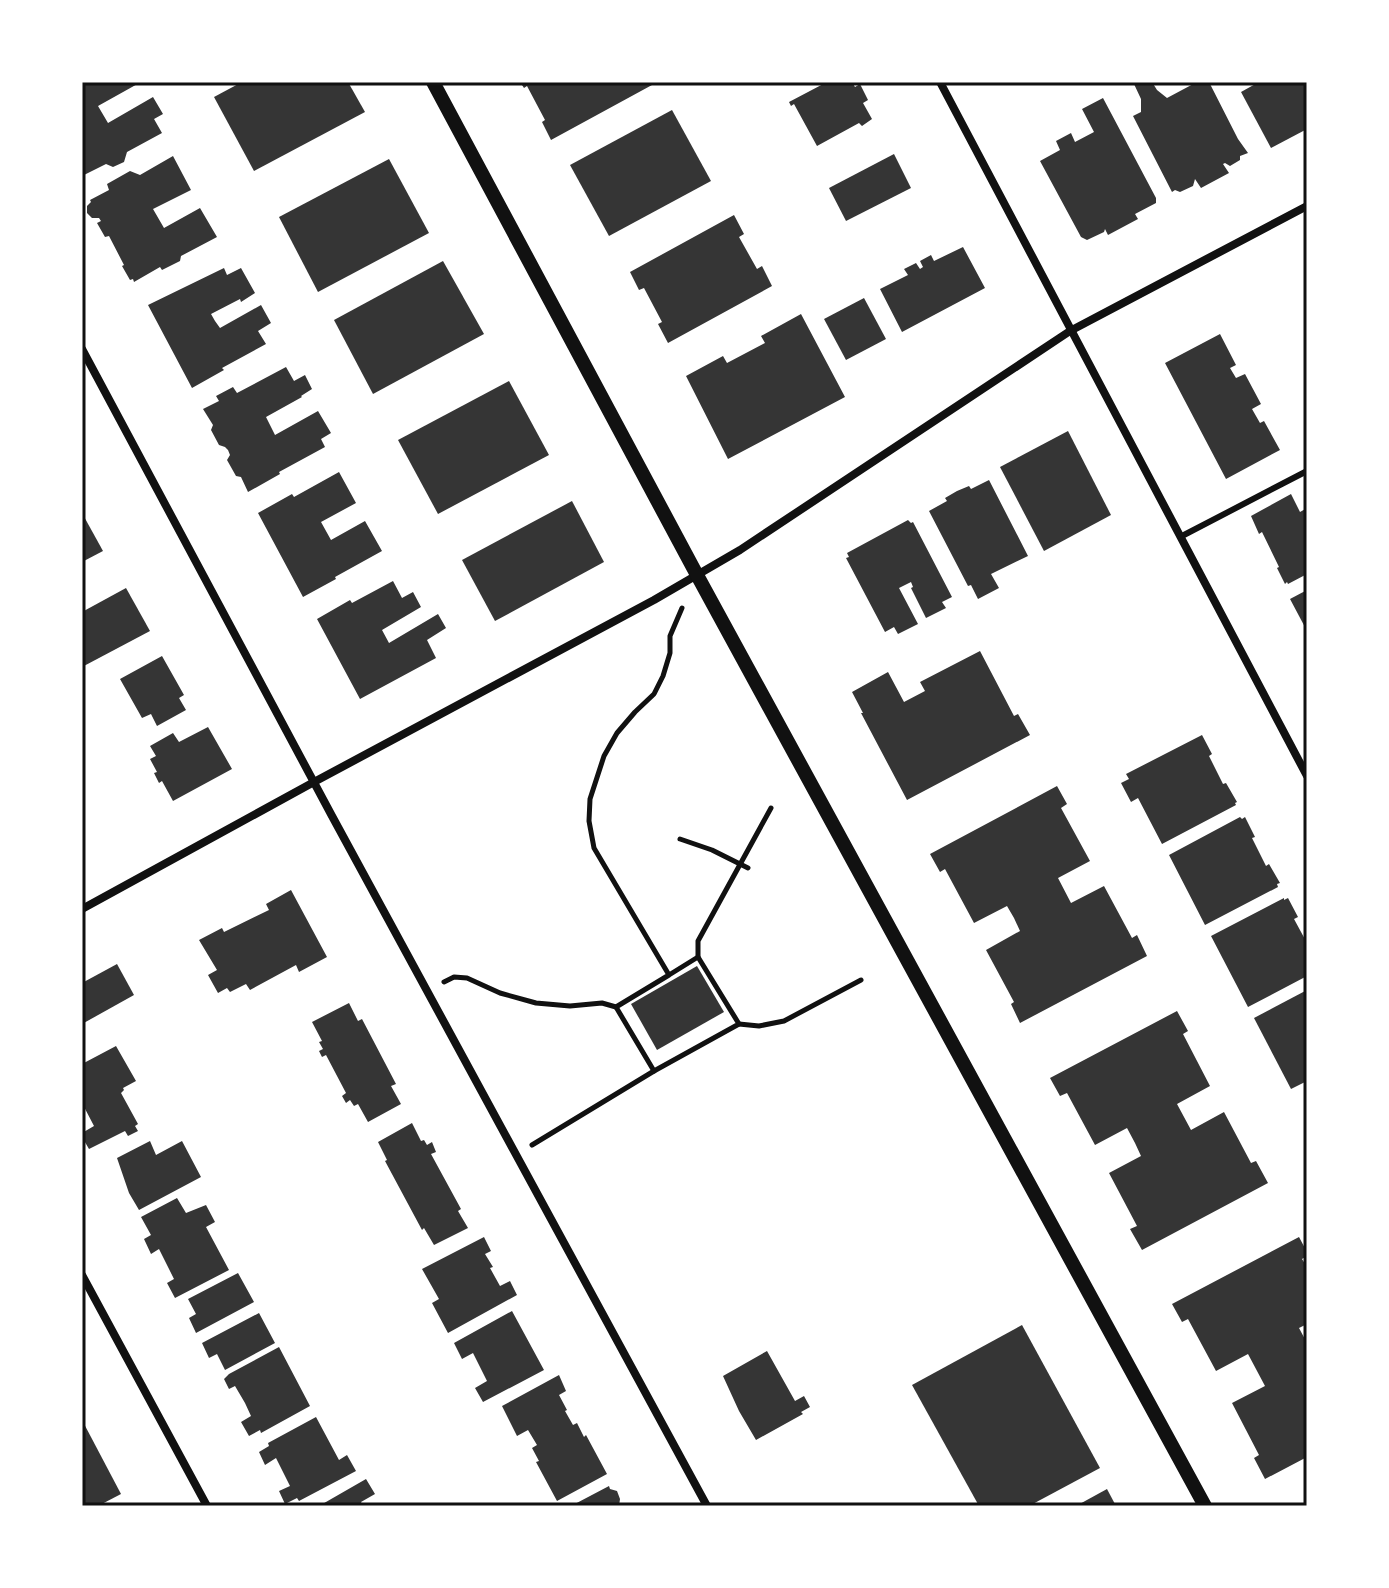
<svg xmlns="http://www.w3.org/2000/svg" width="1389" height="1588" viewBox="0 0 1389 1588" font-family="'PT Sans',sans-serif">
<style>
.building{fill:#353535}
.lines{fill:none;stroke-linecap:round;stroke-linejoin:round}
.path{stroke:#111;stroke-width:5}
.service{stroke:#111;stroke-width:6}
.minor{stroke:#111;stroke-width:8}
.tertiary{stroke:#111;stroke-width:14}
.neatline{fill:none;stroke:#111;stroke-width:3}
</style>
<rect width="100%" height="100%" fill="#fff"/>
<g class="building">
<polygon points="82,82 141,82 98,106 108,123 153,97 163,114 154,119 162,133 127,152 124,162 113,167 106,164 82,176"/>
<polygon points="242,82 348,82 365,112 254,171 214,97"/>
<polygon points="520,82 651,82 652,85 551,140 542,122 545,120 527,86 524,88"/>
<polygon points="827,82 852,82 855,87 860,84 868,100 863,103 872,119 862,126 859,123 817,146 794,104 791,106 789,102"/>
<polygon points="1138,82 1152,82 1157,90 1167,98 1197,82 1209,82 1238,139 1248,153 1240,156 1240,160 1230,166 1225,163 1223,164 1229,173 1201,188 1195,179 1193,186 1180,192 1175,190 1172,192 1133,116 1141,112 1141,99 1134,84"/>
<polygon points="1259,82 1307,82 1307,129 1271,148 1241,92"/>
<polygon points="1103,98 1156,198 1156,203 1135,214 1138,219 1108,235 1105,229 1104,232 1087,240 1081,237 1040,161 1060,150 1056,141 1071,133 1075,142 1094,132 1082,109"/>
<polygon points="672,110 711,181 609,236 570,165"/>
<polygon points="894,154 911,188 846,221 829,188"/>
<polygon points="173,156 191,190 153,209 164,228 200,208 217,237 181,256 180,261 162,270 160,267 134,282 133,279 130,280 122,266 124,265 109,236 105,237 97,223 101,221 99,218 92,218 87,213 87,206 91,202 90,200 109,190 107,184 130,171 140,175"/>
<polygon points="389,159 429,233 318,292 279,217"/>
<polygon points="734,215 744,234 739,237 757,269 762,266 772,286 668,343 658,324 662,322 644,288 639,290 630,272"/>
<polygon points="963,247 985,288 902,332 880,289 908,275 904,269 916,263 920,269 923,267 920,261 931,255 934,261"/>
<polygon points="443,261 484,334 373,394 334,320"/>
<polygon points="224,268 227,275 241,268 255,293 241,302 240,299 211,314 215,321 220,328 261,305 271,323 258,331 266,344 222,368 224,370 192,388 148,305"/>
<polygon points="864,298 886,339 846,360 824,319"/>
<polygon points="801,314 845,397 728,459 686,376 723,356 727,363 765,343 761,336"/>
<polygon points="1220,334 1236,365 1230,368 1236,378 1245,374 1261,404 1252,409 1260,423 1264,421 1280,450 1226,479 1165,363"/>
<polygon points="286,367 294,381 305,375 312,389 301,396 302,397 266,417 275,435 318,411 331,433 321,439 325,447 279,472 280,474 248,492 241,477 236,476 227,460 230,455 228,450 225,447 219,445 211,430 213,425 203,409 219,401 216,396 233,387 237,393"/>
<polygon points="509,381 549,455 438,514 398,440"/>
<polygon points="1068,431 1111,515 1044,551 1000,467"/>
<polygon points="339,472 356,503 321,522 331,540 365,521 382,551 335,577 336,579 303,597 258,513 292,494 294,497"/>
<polygon points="989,480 1028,556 991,574 999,588 978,599 971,585 968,586 929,511 947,501 945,498 957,491 969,486 971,489"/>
<polygon points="1291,494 1300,512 1307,508 1307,574 1288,584 1287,582 1285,584 1277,568 1279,567 1262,532 1259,534 1251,516"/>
<polygon points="572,501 604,562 495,621 462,560"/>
<polygon points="82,513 103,551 82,562"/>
<polygon points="908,520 911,523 913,522 952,597 942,602 946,608 926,618 911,588 913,587 911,582 899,588 918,624 898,634 894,627 885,632 846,558 849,557 847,553"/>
<polygon points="393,581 402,598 413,592 421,607 382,630 389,643 438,614 446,628 427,640 436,658 360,699 317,619 350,600 352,603"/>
<polygon points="126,588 150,631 82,667 82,612"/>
<polygon points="1307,590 1307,631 1290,599"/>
<polygon points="980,651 1014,716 1018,714 1030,735 907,800 861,713 863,713 852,692 888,672 904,702 925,691 920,682"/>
<polygon points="162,656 184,695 179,698 186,710 157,726 151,714 142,718 120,679"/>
<polygon points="208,727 232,769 173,801 162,781 159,783 154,773 157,772 150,759 156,756 150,746 173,733 179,742"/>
<polygon points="1202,735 1212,754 1209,756 1223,784 1226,783 1237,802 1235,803 1236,805 1162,844 1138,798 1131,802 1121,783 1129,779 1126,774"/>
<polygon points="1057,786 1067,804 1061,808 1090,861 1058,878 1071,903 1104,886 1132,938 1137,935 1147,956 1020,1023 1011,1004 1014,1002 986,950 1020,931 1014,918 1007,906 974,923 945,869 940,872 930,854"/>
<polygon points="1240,817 1242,819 1245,817 1255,837 1252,838 1266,866 1269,864 1280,883 1277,884 1278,887 1205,925 1169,855"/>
<polygon points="291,890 327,957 299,972 296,965 250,990 246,984 230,992 227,988 218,993 208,975 217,970 199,940 222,928 224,932 269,910 266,904"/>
<polygon points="1284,898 1284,900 1288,898 1298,917 1294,919 1307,943 1307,976 1248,1007 1211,936"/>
<polygon points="117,964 134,995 82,1024 82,983"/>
<polygon points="697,966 724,1012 657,1050 631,1004"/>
<polygon points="1307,990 1307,1081 1291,1089 1254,1018"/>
<polygon points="349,1003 358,1021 362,1019 396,1084 391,1086 401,1104 368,1122 358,1104 354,1106 350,1100 346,1103 342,1096 346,1093 326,1055 322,1057 319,1051 323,1049 319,1042 322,1041 312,1022"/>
<polygon points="1177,1011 1188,1031 1183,1034 1210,1086 1177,1104 1191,1130 1224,1112 1251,1163 1256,1161 1268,1183 1142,1250 1130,1229 1137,1226 1109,1173 1141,1156 1135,1143 1127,1128 1095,1145 1067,1093 1060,1096 1050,1078"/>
<polygon points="116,1046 136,1081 123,1088 124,1090 121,1093 138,1124 135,1126 138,1131 128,1136 125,1131 89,1149 82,1137 82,1133 94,1126 82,1103 82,1064"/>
<polygon points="412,1123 421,1141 424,1140 427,1145 432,1142 436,1152 431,1154 461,1209 458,1211 468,1228 434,1245 424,1228 422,1230 385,1161 387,1160 378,1142"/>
<polygon points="150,1141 156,1155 182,1141 201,1177 139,1210 129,1193 117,1158"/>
<polygon points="177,1198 186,1213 206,1205 215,1222 206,1227 229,1270 175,1298 167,1283 174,1279 159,1249 151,1254 144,1239 151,1235 141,1217"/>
<polygon points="484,1237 491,1251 485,1254 493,1267 490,1268 500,1286 510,1281 517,1295 448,1333 432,1303 439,1299 422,1269"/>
<polygon points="1299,1237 1307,1252 1307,1256 1302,1259 1307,1267 1307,1324 1299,1328 1307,1343 1307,1457 1265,1479 1254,1458 1259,1455 1232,1403 1265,1386 1248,1354 1216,1371 1188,1319 1182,1322 1172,1304"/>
<polygon points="238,1273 254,1302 196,1333 189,1318 196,1314 188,1299"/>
<polygon points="512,1311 544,1370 483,1402 475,1388 487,1381 473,1353 462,1359 454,1343"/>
<polygon points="259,1313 275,1343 225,1370 217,1354 209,1358 202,1343"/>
<polygon points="1022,1325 1100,1468 1029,1506 979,1506 912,1385"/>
<polygon points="279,1347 310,1406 261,1433 260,1430 249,1436 241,1422 251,1416 245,1403 235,1386 229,1389 224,1379 229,1374"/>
<polygon points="767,1351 795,1401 804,1396 810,1407 801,1412 803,1414 756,1440 739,1411 723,1376"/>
<polygon points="559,1375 566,1391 559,1395 567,1410 565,1411 573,1425 577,1423 584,1437 586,1435 607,1474 557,1501 536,1462 539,1461 532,1448 537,1445 528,1430 517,1436 502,1406"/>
<polygon points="316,1417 339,1460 347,1455 356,1471 299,1501 297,1498 285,1504 279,1491 290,1486 276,1458 265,1465 259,1452 269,1446 268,1443"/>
<polygon points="82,1420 121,1494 98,1506 84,1506 82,1502"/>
<polygon points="366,1479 375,1494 361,1502 363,1506 319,1506"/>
<polygon points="609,1486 610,1489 617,1491 620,1499 619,1506 571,1506"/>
<polygon points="1107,1489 1116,1506 1076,1506"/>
</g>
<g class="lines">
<g class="path">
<polyline points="680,839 712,850 748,868"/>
<polyline points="698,957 698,941 771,808"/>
<polyline points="669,975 616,1007 654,1071 739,1024 698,957 669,975 594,848 589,821 590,799 604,756 617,733 635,712 654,694 663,676 670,653 670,636 682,608"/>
<polyline points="444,982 454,977 467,978 500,993 536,1003 570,1006 602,1003 616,1007"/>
<polyline points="739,1024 759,1026 784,1021 861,980"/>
<polyline points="532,1145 654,1071"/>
</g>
<polyline class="service" points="1182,536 1307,471"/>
<g class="minor">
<path d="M 940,82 C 1061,314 1186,544 1307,776"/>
<polyline points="82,349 332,816 707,1506"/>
<polyline points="82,909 314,782 654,600 740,550 1070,331 1307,206"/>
<polyline points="82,1275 207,1506"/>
</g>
<polyline class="tertiary" points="433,82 697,575 1205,1506"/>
</g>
<rect width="1389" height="1588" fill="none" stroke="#ffffff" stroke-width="168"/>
<rect x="84" y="84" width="1221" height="1420" class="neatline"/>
</svg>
